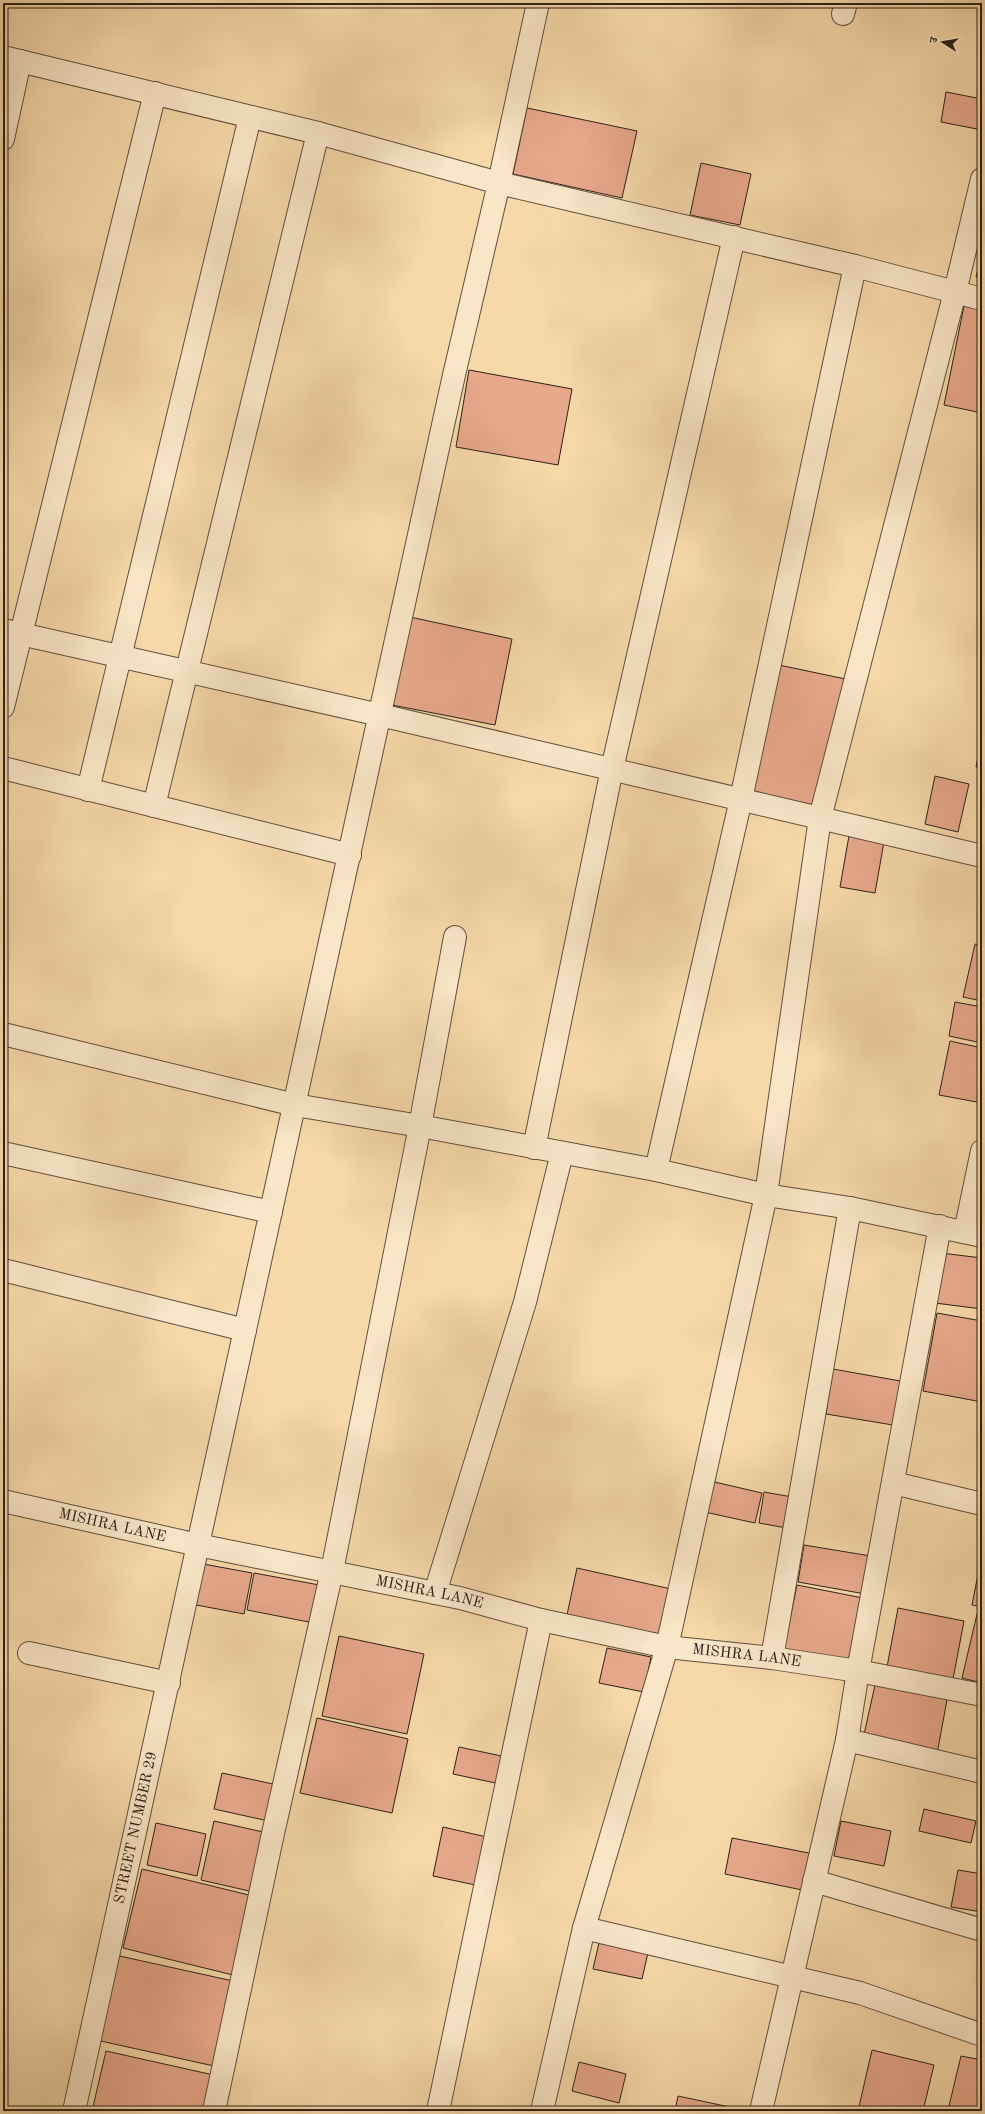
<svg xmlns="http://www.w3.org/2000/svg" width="985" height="2114" viewBox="0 0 985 2114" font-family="'Old Standard TT','Noto Serif Devanagari',serif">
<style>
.building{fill:#e7a88b;stroke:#2d2119}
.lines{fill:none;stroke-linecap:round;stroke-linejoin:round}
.street-casing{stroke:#5f4f3d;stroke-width:24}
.street{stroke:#f9e6c7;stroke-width:22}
.labels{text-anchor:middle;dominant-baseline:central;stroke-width:4;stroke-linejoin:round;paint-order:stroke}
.street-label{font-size:15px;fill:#2d2119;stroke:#f9e6c7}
</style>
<rect width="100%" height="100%" fill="#f6d8a9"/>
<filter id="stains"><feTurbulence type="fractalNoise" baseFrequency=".005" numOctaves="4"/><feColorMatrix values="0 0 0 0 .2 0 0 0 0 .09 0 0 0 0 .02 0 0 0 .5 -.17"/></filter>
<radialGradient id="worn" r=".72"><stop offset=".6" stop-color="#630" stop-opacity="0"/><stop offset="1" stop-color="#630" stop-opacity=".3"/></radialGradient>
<g class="building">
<polygon points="946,92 982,99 982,130 941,122"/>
<polygon points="527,108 637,131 622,198 513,174"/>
<polygon points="701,163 751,174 740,225 690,215"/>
<polygon points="982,251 982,279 976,277"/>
<polygon points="964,306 982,310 982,413 944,405"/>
<polygon points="469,370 572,389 558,465 456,447"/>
<polygon points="410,617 512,639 495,725 392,705"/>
<polygon points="779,665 855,681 822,807 751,791"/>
<polygon points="982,735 982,768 976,767"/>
<polygon points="935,776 969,784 958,832 925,824"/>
<polygon points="850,830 885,836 875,893 840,887"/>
<polygon points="982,897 982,919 977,918"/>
<polygon points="975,944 982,946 982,1001 963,997"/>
<polygon points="955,1002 982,1007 982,1043 949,1036"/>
<polygon points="950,1041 982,1048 982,1103 939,1095"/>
<polygon points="982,1197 982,1229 976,1227"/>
<polygon points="941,1253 982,1258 982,1309 935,1303"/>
<polygon points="937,1313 982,1321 982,1402 923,1391"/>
<polygon points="833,1369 906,1382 899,1426 826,1414"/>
<polygon points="706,1480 762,1493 755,1523 700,1511"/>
<polygon points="764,1492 798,1498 792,1529 759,1523"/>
<polygon points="804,1545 877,1557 871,1595 798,1582"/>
<polygon points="198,1563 252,1573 244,1614 191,1604"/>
<polygon points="577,1568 671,1589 661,1636 567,1615"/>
<polygon points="979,1569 982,1570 982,1607 972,1605"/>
<polygon points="254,1573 325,1586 319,1624 247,1610"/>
<polygon points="797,1585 868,1599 855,1670 782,1659"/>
<polygon points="898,1608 964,1621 953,1679 887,1667"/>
<polygon points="977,1614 982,1615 982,1683 962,1678"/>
<polygon points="339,1636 424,1654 407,1734 322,1716"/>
<polygon points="607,1648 651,1657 644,1692 599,1683"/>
<polygon points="877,1676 949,1689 937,1754 863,1739"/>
<polygon points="317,1718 408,1739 392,1813 300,1793"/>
<polygon points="459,1747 511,1758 505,1785 453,1774"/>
<polygon points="222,1773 282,1786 273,1822 214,1809"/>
<polygon points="924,1809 976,1821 971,1843 919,1831"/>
<polygon points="214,1821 272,1834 258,1893 201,1880"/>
<polygon points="841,1821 891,1831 884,1866 834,1856"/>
<polygon points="156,1823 206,1834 197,1876 147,1865"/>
<polygon points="443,1827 491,1838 480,1886 433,1876"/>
<polygon points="732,1838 814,1854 807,1891 725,1874"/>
<polygon points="142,1869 253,1896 233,1975 123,1948"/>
<polygon points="958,1870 982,1874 982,1912 951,1907"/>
<polygon points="601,1934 650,1944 642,1979 593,1969"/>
<polygon points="115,1955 233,1981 214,2066 96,2040"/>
<polygon points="872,2050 934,2065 923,2111 858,2111"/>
<polygon points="106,2051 218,2076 210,2111 92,2111"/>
<polygon points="961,2056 982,2060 982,2111 970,2111 949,2106"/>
<polygon points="579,2062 626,2074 619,2103 572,2091"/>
<polygon points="678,2096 739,2109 738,2111 675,2111"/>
</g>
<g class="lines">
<defs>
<g id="street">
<polyline points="843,14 846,3"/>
<polyline points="3,57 318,133 499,183 855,266 982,299"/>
<polyline points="3,139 20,61"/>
<polyline points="3,630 380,715 982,856"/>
<polyline points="3,707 155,93"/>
<polyline points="3,768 350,855"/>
<polyline points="88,790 250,117"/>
<polyline points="154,806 318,133"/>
<polyline points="3,1034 295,1105 420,1126 656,1170 766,1195 850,1208 982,1236"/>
<polyline points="534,1148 612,769 734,237"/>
<polyline points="3,1153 271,1212"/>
<polyline points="656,1170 741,799 855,266"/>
<polyline points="965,1232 982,1151"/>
<polyline points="3,1270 245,1330"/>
<polyline points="893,1483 982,1504"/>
<path id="s1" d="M 3,1501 L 198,1545 L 460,1598 L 541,1620 L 667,1647 L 772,1658 L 858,1671 L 982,1695"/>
<polyline points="435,1593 525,1302 562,1153"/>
<polyline points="29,1653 169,1683"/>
<polyline points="772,1658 850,1208"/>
<polyline points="847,1740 982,1772"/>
<polyline points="814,1881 982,1930"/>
<polyline points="584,1928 860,1993 982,2035"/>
<path id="s2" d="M 74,2111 L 454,375 L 499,183 L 538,3"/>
<polyline points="214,2111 272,1838 332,1571 420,1126 455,937"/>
<polyline points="438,2111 541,1620"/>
<polyline points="542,2111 584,1928 667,1647 766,1195 820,818 955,292 982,179"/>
<polyline points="761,2111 847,1740 858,1671 940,1226"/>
</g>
</defs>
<use href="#street" class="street-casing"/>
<use href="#street" class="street"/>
</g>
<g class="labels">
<g class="street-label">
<text stroke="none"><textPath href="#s1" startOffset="112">MISHRA LANE</textPath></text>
<text stroke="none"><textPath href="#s1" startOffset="436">MISHRA LANE</textPath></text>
<text stroke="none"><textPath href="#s1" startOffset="760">MISHRA LANE</textPath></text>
<text stroke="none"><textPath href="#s2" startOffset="290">STREET NUMBER 29</textPath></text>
</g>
</g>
<rect width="985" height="2114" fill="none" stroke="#f6d8a9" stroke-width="16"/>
<rect x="4" y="4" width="977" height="2106" fill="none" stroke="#2d2119" stroke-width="2"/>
<rect x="8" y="8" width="969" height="2098" fill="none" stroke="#2d2119"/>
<g transform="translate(943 42) rotate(282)" stroke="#f9e6c7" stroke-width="3" paint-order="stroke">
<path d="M0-3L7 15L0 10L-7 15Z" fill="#2d2119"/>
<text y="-6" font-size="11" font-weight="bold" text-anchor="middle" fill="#2d2119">उ</text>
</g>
<rect width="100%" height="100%" filter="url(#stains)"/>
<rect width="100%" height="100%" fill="url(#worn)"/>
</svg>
